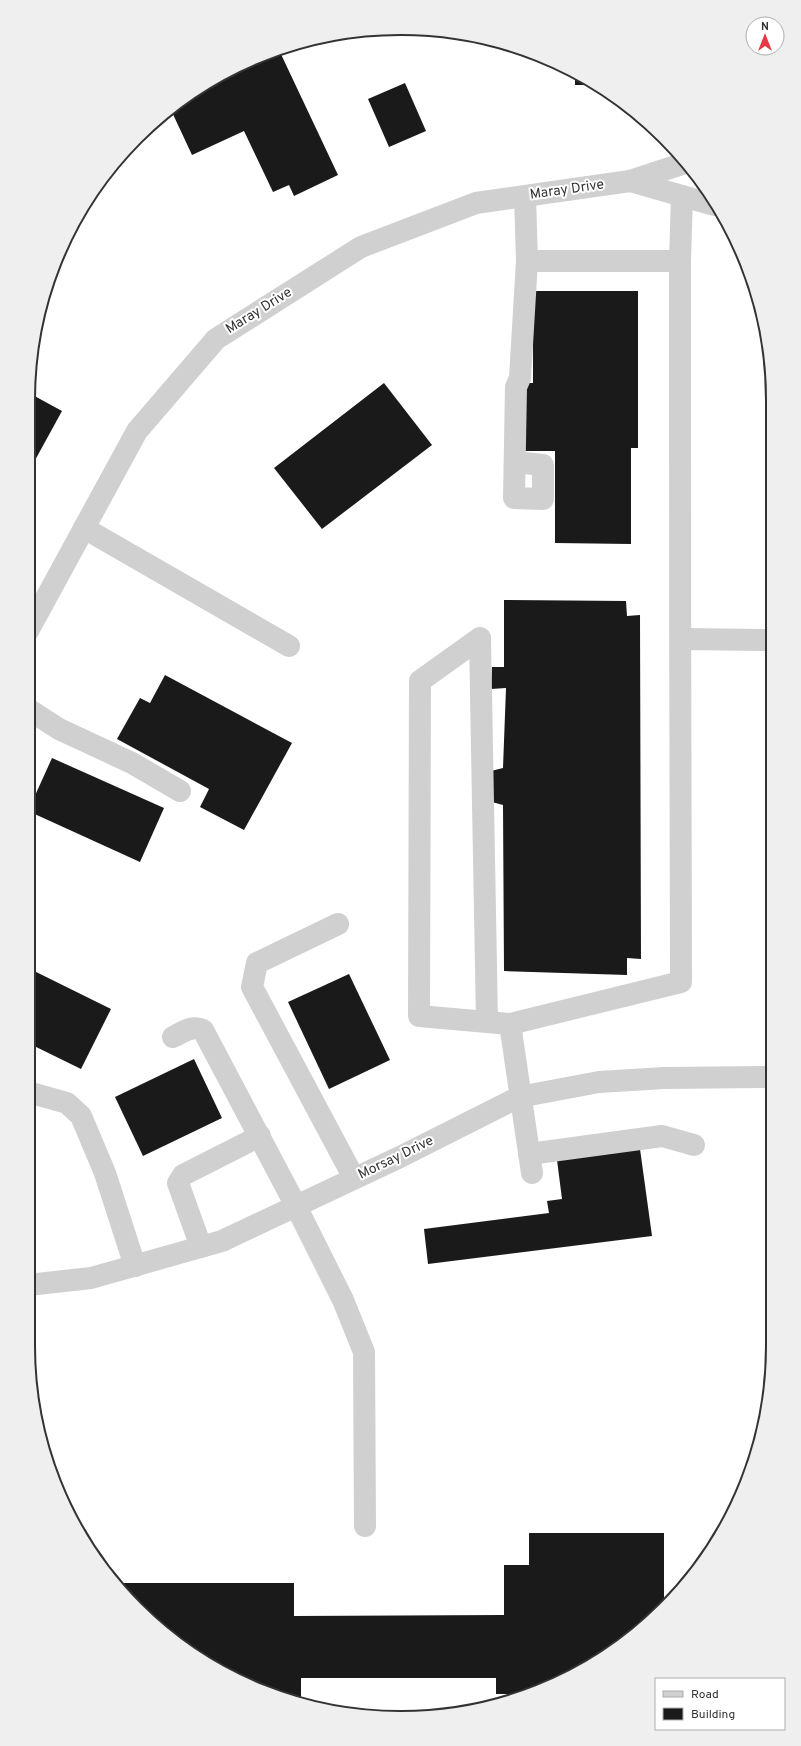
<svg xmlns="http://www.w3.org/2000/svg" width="801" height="1746" viewBox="0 0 801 1746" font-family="Overpass,sans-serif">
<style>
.building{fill:#1a1a1a}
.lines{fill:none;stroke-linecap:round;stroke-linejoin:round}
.minor{stroke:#d0d0d0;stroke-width:22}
.labels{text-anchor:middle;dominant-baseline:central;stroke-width:4;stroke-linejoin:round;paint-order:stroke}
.street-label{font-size:14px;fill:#333;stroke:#fff}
.rim{fill:none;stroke:#333;stroke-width:2}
</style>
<rect width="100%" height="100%" fill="#fff"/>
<g class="building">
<polygon points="279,50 338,175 294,196 289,185 273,192 244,131 192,155 171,110 193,91 258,56"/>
<polygon points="575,75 593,85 575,85"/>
<polygon points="405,83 426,131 389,147 368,99"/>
<polygon points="533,291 638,291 638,448 631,448 631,544 555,543 555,451 520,451 520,383 533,383"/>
<polygon points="384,383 432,445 322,529 274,468"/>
<polygon points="29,393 62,411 28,473 28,400"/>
<polygon points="504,600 626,601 627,616 640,615 641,959 627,958 627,975 504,971 503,805 492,802 491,771 503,768 506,688 491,689 492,667 504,667"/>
<polygon points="165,675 292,743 244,830 200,807 209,789 117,739 140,698 150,703"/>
<polygon points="52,758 164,808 140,862 28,811"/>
<polygon points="28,968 111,1009 81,1069 28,1043"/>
<polygon points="349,974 390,1060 329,1089 288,1002"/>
<polygon points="194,1059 222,1118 143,1156 115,1097"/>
<polygon points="640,1149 652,1236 428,1264 424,1229 549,1213 547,1201 562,1199 557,1160"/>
<polygon points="529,1533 664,1533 664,1605 587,1668 519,1694 496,1694 496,1678 301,1678 301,1701 214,1668 120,1591 114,1583 294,1583 294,1616 504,1615 504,1565 529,1565"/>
</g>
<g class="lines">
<g class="minor">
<polyline points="630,181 714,205"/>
<polyline points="525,196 527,261"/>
<polyline points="680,261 682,196"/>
<path d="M 515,462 L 543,465 L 543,499 L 514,498 L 516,387 L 520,378 L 527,261 L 680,261 C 679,501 681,742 681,982 L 510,1024 L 532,1173"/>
<polyline points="84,528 289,646"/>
<polyline points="28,631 137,431 216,339 361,247 476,203 630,181 685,163"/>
<polyline points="681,639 771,640"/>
<polyline points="28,709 59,729 132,763 180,791"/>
<polyline points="338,924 257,963 252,987 354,1178"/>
<polyline points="487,1022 480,638 420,681 419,1016 510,1024"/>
<path d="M 173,1037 C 183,1032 192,1025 203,1030 L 296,1206 L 343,1300 L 364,1352 L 365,1526"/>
<polyline points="28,1092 67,1103 81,1116 105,1173 135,1266"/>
<polyline points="529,1154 662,1136 694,1145"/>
<polyline points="201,1247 178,1183 183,1175 260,1136"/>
<polyline points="28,1285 91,1278 222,1241 400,1157 519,1097 599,1082 664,1078 772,1077"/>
</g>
</g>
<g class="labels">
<g class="street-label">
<text transform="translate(567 190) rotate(-8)">Maray Drive</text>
<text transform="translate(259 311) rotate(-32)">Maray Drive</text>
<text transform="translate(396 1158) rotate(-26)">Morsay Drive</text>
</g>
</g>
<path d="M0 0H801V1746H0ZM400 35H401A365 365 0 0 1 766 400V1346A365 365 0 0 1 401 1711H400A365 365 0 0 1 35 1346V400A365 365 0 0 1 400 35Z" fill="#efefef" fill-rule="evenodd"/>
<path class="rim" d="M400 35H401A365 365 0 0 1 766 400V1346A365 365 0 0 1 401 1711H400A365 365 0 0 1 35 1346V400A365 365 0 0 1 400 35Z"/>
<rect x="655" y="1678" width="130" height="52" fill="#ffffff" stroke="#adadad"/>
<rect x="663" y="1691" width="20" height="6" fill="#d0d0d0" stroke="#adadad"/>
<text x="691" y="1698" font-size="12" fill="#333333">Road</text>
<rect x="663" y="1708" width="20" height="12" fill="#1a1a1a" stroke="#adadad"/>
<text x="691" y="1718" font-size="12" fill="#333333">Building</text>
<g transform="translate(765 36)"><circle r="19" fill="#ffffff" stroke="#adadad"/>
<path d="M0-3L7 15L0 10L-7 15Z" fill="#e63946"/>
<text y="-6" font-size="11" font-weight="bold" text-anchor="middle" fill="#333333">N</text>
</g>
</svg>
